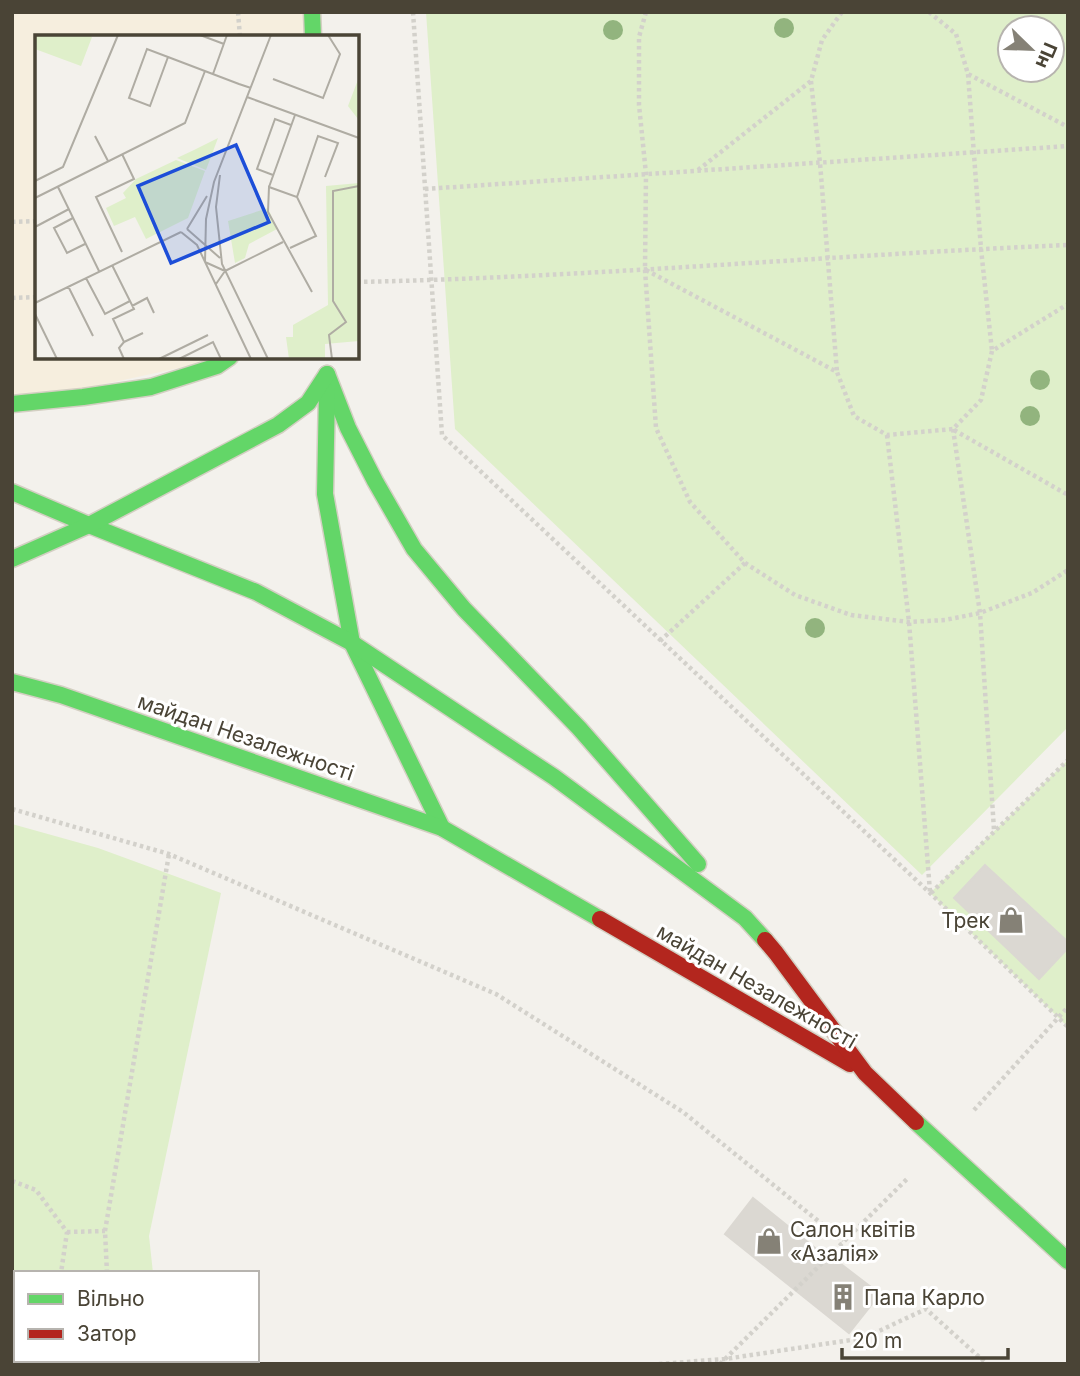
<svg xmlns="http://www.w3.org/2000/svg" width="1080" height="1376" viewBox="0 0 1080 1376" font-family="Inter,sans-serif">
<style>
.commercial{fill:#f6eede}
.green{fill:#dfefca;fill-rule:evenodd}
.building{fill:#dbd8d2;stroke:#dbd8d2;stroke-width:2}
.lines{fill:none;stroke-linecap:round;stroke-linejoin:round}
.fast-casing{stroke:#d3cfc2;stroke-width:19}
.jam-casing{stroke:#d3cfc2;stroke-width:19}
.path{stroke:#d3d1cb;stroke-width:4.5;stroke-dasharray:3.5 3.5;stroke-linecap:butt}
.fast{stroke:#63d668;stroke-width:16}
.jam{stroke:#b3261e;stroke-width:16}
.tree{fill:#92b47e}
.labels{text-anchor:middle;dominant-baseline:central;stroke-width:6;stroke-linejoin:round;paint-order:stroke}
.street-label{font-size:21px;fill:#4a4436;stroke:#fff}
.poi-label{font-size:21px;fill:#4a4436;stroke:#fff;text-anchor:start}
.inset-road{fill:none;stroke:#afaca3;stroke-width:2}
.view{fill:#1d4ed8;fill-opacity:0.15;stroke:#1d4ed8;stroke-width:3.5}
.inset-edge{fill:none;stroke:#4a4436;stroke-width:3.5}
</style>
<rect width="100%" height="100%" fill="#f3f1ec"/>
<polygon class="commercial" points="12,12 312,12 313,37 37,37 37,357 230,357 12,404"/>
<g class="green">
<path d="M 426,12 L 1068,12 L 1068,727 L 922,875 L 455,429 ZM 1010,28 L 1052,28 L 1052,70 L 1010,70 Z"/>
<polygon points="1068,760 1068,1027 930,893"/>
<polygon points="12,824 98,848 221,893 149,1236 153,1273 16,1273 16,1360 161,1360 161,1364 12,1364"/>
</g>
<g class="building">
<polygon points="985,865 1068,942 1068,948 1039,979 954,898"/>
<polygon points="753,1198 835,1264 837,1261 880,1294 849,1333 725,1234"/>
</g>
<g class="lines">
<defs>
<g id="fast">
<polyline points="312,12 313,37"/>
<polyline points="327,374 348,428 375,481 414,549 464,609 579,728 698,864"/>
<polyline points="327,391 325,494 352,643 442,828"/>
<polyline points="12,404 83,397 151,387 217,366 230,357"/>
<polyline points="12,492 89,525 256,592 352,643 554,777 745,918 765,940"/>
<polyline points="12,559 89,525 278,425 308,403 327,374"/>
<polyline points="12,682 61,695 442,828 600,919"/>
<polyline points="916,1122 1068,1261"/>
</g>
<g id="jam">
<polyline points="600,919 850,1064"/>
<polyline points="765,940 776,953 865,1073 916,1122"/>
</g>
</defs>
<use href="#fast" class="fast-casing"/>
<use href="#jam" class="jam-casing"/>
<g class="path">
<polyline points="238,12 240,37"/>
<polyline points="413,12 442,435 930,893 1068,1027"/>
<polyline points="646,12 639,37 639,105 646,174 645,270 656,428 690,502 745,563 795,595 851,615 909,622 945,620 980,613 1032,593 1068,570"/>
<polyline points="929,12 956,34 968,74 1068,127"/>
<polyline points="968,74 981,249 992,351"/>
<polyline points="811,81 820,163 837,372"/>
<polyline points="698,170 811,81 822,40 842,12"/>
<polyline points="425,189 1068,146"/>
<polyline points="12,222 37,221"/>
<polyline points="646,270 837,372 854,416 887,435 953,429 981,400 992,351 1068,304"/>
<path d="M 357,282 C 594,277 831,255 1068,245"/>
<polyline points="12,298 37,297"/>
<polyline points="953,429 980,613 994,830"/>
<polyline points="954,430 1068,495"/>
<polyline points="887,435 909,622 930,892"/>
<polyline points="660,641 745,563"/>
<polyline points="12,809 169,854 496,994 683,1112 843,1241"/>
<polyline points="931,893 1068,760"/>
<polyline points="974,1110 1068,1007"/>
<polyline points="12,1181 36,1190 67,1232 61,1273"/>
<polyline points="67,1232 105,1231"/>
<polyline points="107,1273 105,1231 169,854"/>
<polyline points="12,1318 16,1317"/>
<polyline points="113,1360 113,1364"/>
<polyline points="659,1364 725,1359 864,1338 926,1309 987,1364"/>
<polyline points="720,1364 907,1179"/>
</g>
<use href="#fast" class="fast"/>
<use href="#jam" class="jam"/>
</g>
<g class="tree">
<circle cx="784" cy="28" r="10"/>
<circle cx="613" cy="30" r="10"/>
<circle cx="1040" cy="380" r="10"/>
<circle cx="1030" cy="416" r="10"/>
<circle cx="815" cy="628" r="10"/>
</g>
<defs>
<symbol id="shop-bare" viewBox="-9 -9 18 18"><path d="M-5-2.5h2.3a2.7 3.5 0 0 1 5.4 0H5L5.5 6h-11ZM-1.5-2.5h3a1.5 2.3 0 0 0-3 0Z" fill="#858176" stroke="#fff" stroke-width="2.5" paint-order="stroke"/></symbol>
<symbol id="building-bare" viewBox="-9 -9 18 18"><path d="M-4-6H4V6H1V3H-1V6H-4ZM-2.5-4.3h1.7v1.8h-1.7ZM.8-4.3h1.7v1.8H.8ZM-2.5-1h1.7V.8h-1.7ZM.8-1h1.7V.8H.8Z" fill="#858176" stroke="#fff" stroke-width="2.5" paint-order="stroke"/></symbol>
</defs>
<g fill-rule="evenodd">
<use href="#shop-bare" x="992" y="901" width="38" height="38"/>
<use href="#shop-bare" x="750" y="1222" width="38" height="38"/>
<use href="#building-bare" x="824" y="1278" width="38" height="38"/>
</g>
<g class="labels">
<g class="street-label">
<text transform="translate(246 737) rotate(19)">майдан Незалежності</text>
<text transform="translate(757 986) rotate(30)">майдан Незалежності</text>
</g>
<g class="poi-label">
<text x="990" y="920" text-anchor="end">Трек</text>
<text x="790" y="1229">Салон квітів<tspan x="790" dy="24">«Азалія»</tspan></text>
<text x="864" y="1297">Папа Карло</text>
</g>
</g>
<g transform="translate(35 35)">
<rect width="324" height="324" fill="#f3f1ec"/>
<path d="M 52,0 L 57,2 L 46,31 L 0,14 L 0,0 ZM 324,42 L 324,84 L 323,84 L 313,71 ZM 183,103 L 171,135 L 142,123 L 159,115 ZM 141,125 L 170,136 L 153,183 L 111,204 L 100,182 L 79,191 L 71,173 L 91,163 L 88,158 L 101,144 ZM 324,148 L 324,306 L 290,309 L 290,324 L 254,324 L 251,302 L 258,302 L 258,290 L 293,270 L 291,151 ZM 233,173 L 242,194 L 214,209 L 210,223 L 200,228 L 193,186 Z" fill="#dfefca"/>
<path class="inset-road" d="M 165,0 L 189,9M 133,22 L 115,71 L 94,63 L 112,14 L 133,22 L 204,49 L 216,53M 178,39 L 192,0M 238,44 L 288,63 L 305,19 L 293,0M 212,62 L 324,103M 60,101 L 73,126M 87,119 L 99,144 L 61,162 L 87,217M 185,140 L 181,172 L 187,229 L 233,324M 238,140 L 222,134 L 240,84 L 256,90M 0,146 L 28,132 L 83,0M 23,152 L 64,236M 234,152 L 260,80M 262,162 L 283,101 L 303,108 L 290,142M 0,163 L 150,88 L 170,36M 38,183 L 19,193 L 32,218 L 50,209M 0,192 L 34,174M 152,194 L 172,161M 152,194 L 185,223M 146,197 L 162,210 L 216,324M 255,213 L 281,201 L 262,162 L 234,152 L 233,177 L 277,257M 170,227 L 171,184 L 179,147 L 236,0M 170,227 L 190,236 L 181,249M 77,230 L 99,274 L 78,284 L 89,307 L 84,313 L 89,324M 190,236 L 248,207M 51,243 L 70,279 L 95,266M 33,251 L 58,301M 0,268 L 146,197M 97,271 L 112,263 L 119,278M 0,279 L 22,324M 89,307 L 108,298M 124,324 L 173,300M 144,324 L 178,307 L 186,324M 297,324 L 294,300 L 311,287 L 298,266 L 298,156 L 324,151"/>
<path class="view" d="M 201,110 L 234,187 L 136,228 L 103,151 Z"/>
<rect width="324" height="324" class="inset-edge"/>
</g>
<rect width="1080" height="1376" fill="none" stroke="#4a4436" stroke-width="28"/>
<rect x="14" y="1271" width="245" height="91" fill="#ffffff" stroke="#b7b4af" stroke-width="2"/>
<rect x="28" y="1294" width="35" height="10" fill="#63d668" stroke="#b7b4af" stroke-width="2"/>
<text x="77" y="1306" font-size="21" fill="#4a4436">Вільно</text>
<rect x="28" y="1329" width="35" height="10" fill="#b3261e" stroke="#b7b4af" stroke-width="2"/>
<text x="77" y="1341" font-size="21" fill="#4a4436">Затор</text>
<g transform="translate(1031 49) rotate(113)"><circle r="33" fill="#ffffff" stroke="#b7b4af" stroke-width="2"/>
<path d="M0-5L12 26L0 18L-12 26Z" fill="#858176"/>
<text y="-10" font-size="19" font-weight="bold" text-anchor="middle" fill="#4a4436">Пн</text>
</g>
<path d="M842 1348v10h166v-10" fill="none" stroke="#4a4436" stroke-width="3.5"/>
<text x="852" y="1348" font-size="21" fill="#4a4436" stroke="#ffffff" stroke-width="5" paint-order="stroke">20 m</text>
</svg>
